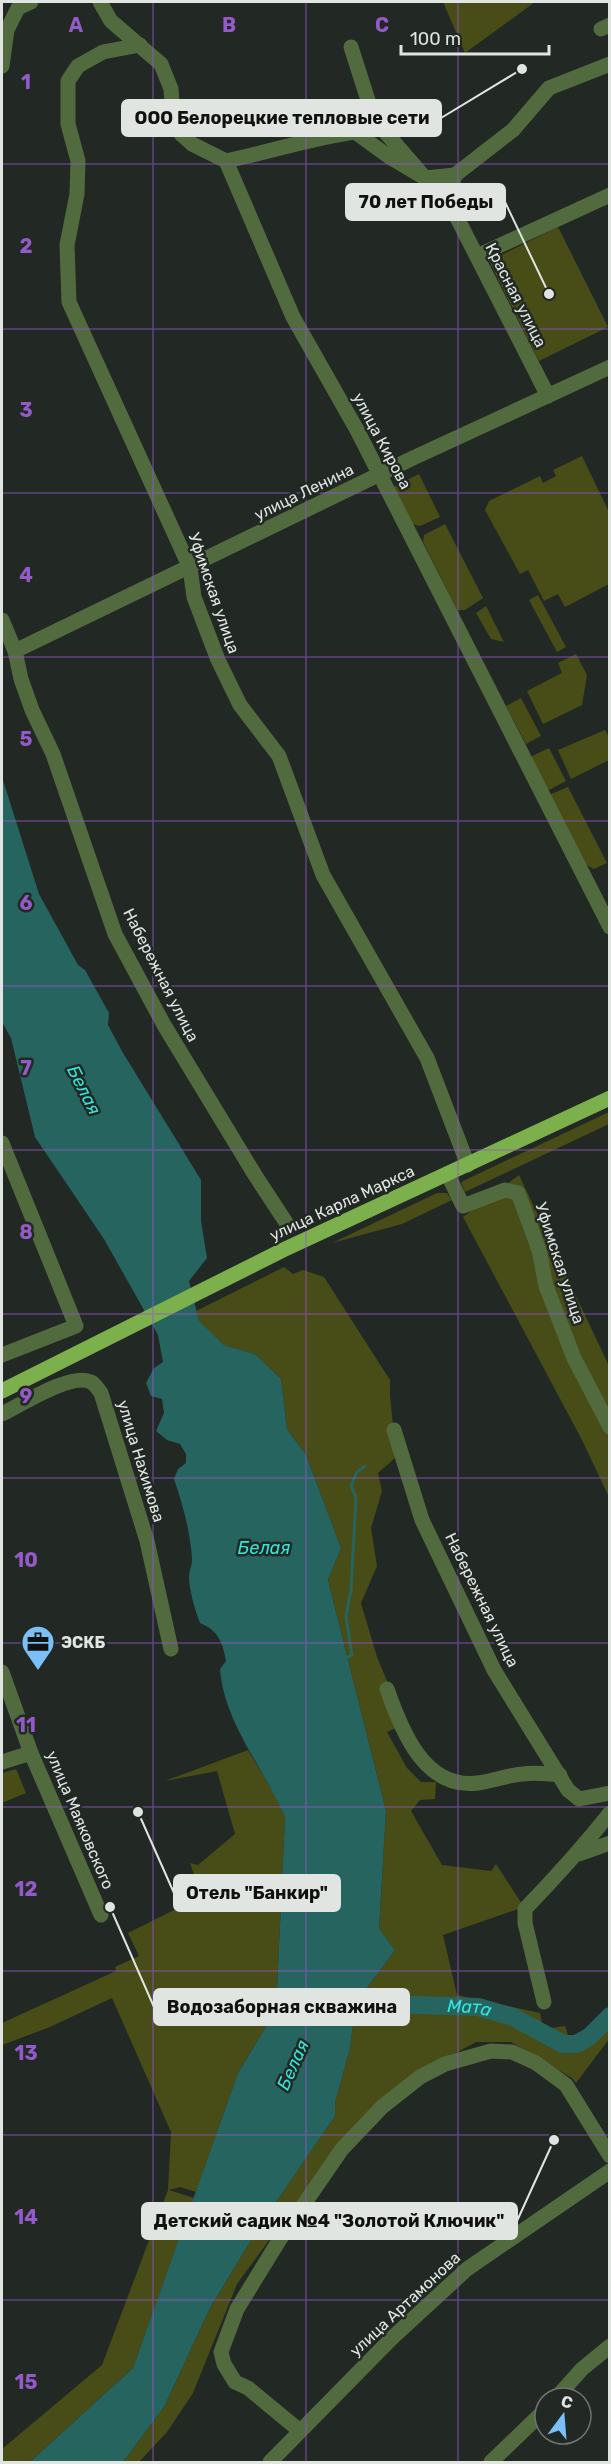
<svg xmlns="http://www.w3.org/2000/svg" width="611" height="2464" viewBox="0 0 611 2464" font-family="Rubik,sans-serif">
<style>
.green{fill:#484c16}
.water{fill:#266460}
.lines{fill:none;stroke-linecap:round;stroke-linejoin:round}
.stream{stroke:#266460;stroke-width:3}
.river{stroke:#266460;stroke-width:18}
.minor{stroke:#526b3e;stroke-width:15}
.major{stroke:#7cb04d;stroke-width:15}
.grid{fill:none;stroke:#945ac8;stroke-width:1.5;stroke-opacity:0.55}
.labels{text-anchor:middle;dominant-baseline:central;stroke-width:5;stroke-linejoin:round;paint-order:stroke}
.street-label{font-size:16px;fill:#e0e5e1;stroke:#222924}
.poi-label{font-size:16px;font-weight:bold;fill:#e0e5e1;stroke:#222924;text-anchor:start}
.water-label{font-size:18px;font-style:italic;fill:#33e6db;stroke:#222924}
.grid-label{font-size:20px;text-anchor:middle;font-weight:bold;fill:#945ac8;stroke:#222924;stroke-width:5;stroke-linejoin:round;paint-order:stroke}
.leader{fill:none;stroke:#e0e5e1;stroke-width:2}
.callout-dot{fill:#e0e5e1;stroke:#222924;stroke-width:2}
.callout{fill:#e0e5e1;stroke:#e0e5e1;stroke-width:2}
.callout-label{font-size:18px;text-anchor:middle;font-weight:bold;fill:#111}
</style>
<rect width="100%" height="100%" fill="#222924"/>
<g class="green">
<polygon points="443,2 535,2 465,53"/>
<polygon points="558,227 608,327 539,361 489,261"/>
<polygon points="582,456 609,512 609,584 565,607 558,594 544,601 528,570 520,574 485,510 489,501 540,476 543,483 556,476 553,470"/>
<polygon points="419,474 440,517 420,526 411,524 393,487"/>
<polygon points="445,524 483,598 465,610 457,610 423,542 424,535"/>
<polygon points="538,595 566,647 557,652 529,600"/>
<polygon points="486,606 504,642 491,639 476,613"/>
<polygon points="576,654 587,675 582,705 543,724 527,691 562,673 558,663"/>
<polygon points="521,698 541,736 526,744 506,706"/>
<polygon points="605,730 609,737 609,760 571,779 558,750"/>
<polygon points="549,748 566,781 547,791 530,757"/>
<polygon points="568,787 607,863 594,869 586,865 549,795"/>
<polygon points="609,1112 609,1124 465,1192 461,1182"/>
<polygon points="519,1175 609,1366 609,1497 582,1440 463,1217"/>
<polygon points="437,1193 447,1193 452,1200 402,1224 332,1243"/>
<polygon points="284,1267 293,1274 303,1270 324,1277 390,1380 390,1395 396,1457 378,1473 382,1491 371,1528 377,1566 361,1603 377,1657 405,1724 387,1732 407,1768 421,1782 436,1782 435,1799 420,1800 411,1811 442,1865 491,1871 496,1864 524,1907 443,1935 457,1995 540,2013 543,2029 565,2026 570,2041 585,2036 609,2008 609,2039 576,2083 572,2078 511,2042 476,2042 419,2073 333,2153 237,2284 193,2393 167,2432 139,2462 123,2462 164,2407 210,2308 259,2227 335,2116 335,2103 350,2048 356,2003 395,1950 379,1930 386,1811 328,1580 341,1548 306,1455 287,1429 281,1379 255,1354 224,1345 199,1322 196,1311"/>
<polygon points="248,1750 276,1797 285,1817 276,2010 238,2073 196,2192 180,2187 169,2190 194,2198 133,2368 30,2462 2,2462 2,2449 102,2365 168,2190 171,2132 112,1998 50,2027 2,2045 2,2023 116,1971 115,1967 139,1956 128,1933 202,1896 190,1863 198,1865 235,1834 217,1771 165,1781"/>
<polygon points="16,1769 26,1793 2,1803 2,1773"/>
</g>
<path class="water" d="M 2,777 L 39,894 L 78,965 L 85,970 L 109,1013 L 108,1025 L 123,1053 L 201,1180 L 201,1221 L 207,1258 L 189,1281 L 199,1321 L 224,1345 L 255,1354 L 281,1379 L 287,1429 L 306,1455 L 341,1548 L 328,1580 L 386,1811 L 379,1929 L 395,1950 L 356,2003 L 350,2048 L 335,2103 L 335,2116 L 259,2227 L 210,2308 L 164,2407 L 123,2462 L 30,2462 L 133,2368 L 238,2073 L 276,2010 L 285,1817 C 264,1768 224,1723 220,1669 L 226,1661 C 223,1643 218,1630 200,1623 C 195,1610 189,1590 189,1576 C 189,1570 193,1564 192,1558 C 190,1531 183,1505 174,1479 L 178,1469 L 186,1463 L 186,1454 L 180,1444 L 167,1440 L 156,1431 L 164,1413 L 162,1399 L 151,1396 L 146,1383 L 154,1368 L 163,1362 L 158,1335 L 104,1239 L 35,1137 L 11,1038 L 2,1022 Z"/>
<g class="lines">
<polyline class="stream" points="344,1659 352,1655 346,1616 351,1590 356,1497 351,1486 357,1472 365,1466"/>
<path class="river" id="s1" d="M 335,1995 L 356,2003 L 478,2007 L 513,2017 L 563,2044 L 576,2044 L 589,2037 L 610,2016"/>
<g class="minor">
<polyline points="100,2 111,21 161,64 171,89 172,103 181,134 192,144 226,161 293,317 357,430 610,927"/>
<polyline points="601,29 610,25"/>
<polyline points="140,45 103,52 78,66 68,81 68,124 78,161 77,194 67,245 69,302 190,568 194,597 218,660 240,705 279,756 323,875 427,1058 468,1165"/>
<polyline points="351,47 374,119 425,178 455,175"/>
<polyline points="2,66 7,30 18,8 31,2"/>
<path d="M 226,161 C 269,152 312,138 355,132 L 388,156 L 425,178 L 448,200"/>
<polyline points="455,175 448,200 548,396"/>
<polyline points="455,175 513,130 549,88 610,64"/>
<polyline points="477,256 610,195"/>
<polyline points="2,620 15,651 21,679 32,710 53,754 115,934 164,1025 255,1175 289,1227"/>
<polyline points="15,651 413,458 610,367"/>
<polyline points="2,1143 76,1326 2,1355"/>
<polyline points="448,1175 463,1206 505,1190 518,1193 539,1250 546,1286 574,1358 610,1427"/>
<path d="M 2,1414 C 21,1405 71,1372 91,1382 C 95,1384 98,1389 101,1393 L 147,1541 L 171,1649"/>
<polyline points="394,1430 422,1520 494,1670 568,1790 579,1799 610,1793"/>
<polyline points="2,1672 31,1753 101,1915"/>
<path d="M 387,1689 C 401,1729 424,1790 478,1783 C 493,1781 508,1775 523,1774 C 536,1772 548,1774 560,1775"/>
<polyline points="2,1762 31,1753"/>
<polyline points="579,1854 610,1843"/>
<path d="M 544,2002 L 525,1923 L 525,1909 C 555,1878 583,1847 610,1813"/>
<polyline points="556,2398 582,2369 610,2346"/>
<polyline points="300,2431 248,2388 235,2382 224,2364 221,2352 237,2309 280,2239 342,2149 382,2107 420,2077 445,2064 491,2051 512,2052 536,2063 566,2085 610,2156"/>
<polyline points="270,2462 392,2338 467,2269 610,2171"/>
<polyline points="491,2462 545,2410"/>
</g>
<polyline class="major" points="2,1391 283,1250 610,1098"/>
</g>
<path class="grid" d="M 153,2 L 153,2462M 306,2 L 306,2462M 458,2 L 458,2462M 2,164 L 610,164M 2,329 L 610,329M 2,493 L 610,493M 2,657 L 610,657M 2,821 L 610,821M 2,986 L 610,986M 2,1150 L 610,1150M 2,1314 L 610,1314M 2,1478 L 610,1478M 2,1643 L 610,1643M 2,1807 L 610,1807M 2,1971 L 610,1971M 2,2135 L 610,2135M 2,2300 L 610,2300"/>
<defs>
<symbol id="office-pin" viewBox="-11 -11 22 30"><path d="M0 17L-7.5 6A9.5 9.5 0 1 1 7.5 6Z" fill="#7abff8" stroke="#222924"/><path d="M-6-3h4V-5.5h4V-3h4V5H-6ZM-1-4.5V-3h2v-1.5ZM-6 0V1H6V0Z" fill="#111"/></symbol>
</defs>
<g fill-rule="evenodd">
<use href="#office-pin" x="19" y="1623" width="38" height="52"/>
</g>
<g class="labels">
<g class="street-label">
<text transform="translate(516 295) rotate(63)">Красная улица</text>
<text transform="translate(382 441) rotate(62)">улица Кирова</text>
<text transform="translate(304 492) rotate(-26)">улица Ленина</text>
<text transform="translate(214 593) rotate(71)">Уфимская улица</text>
<text transform="translate(161 975) rotate(63)">Набережная улица</text>
<text transform="translate(342 1203) rotate(-25)">улица Карла Маркса</text>
<text transform="translate(560 1263) rotate(72)">Уфимская улица</text>
<text transform="translate(141 1461) rotate(73)">улица Нахимова</text>
<text transform="translate(482 1600) rotate(64)">Набережная улица</text>
<text transform="translate(80 1820) rotate(67)">улица Маяковского</text>
<text transform="translate(405 2304) rotate(-43)">улица Артамонова</text>
</g>
<g class="poi-label">
<text x="61" y="1642">ЭСКБ</text>
</g>
<g class="water-label">
<text transform="translate(84 1090) rotate(63)">Белая</text>
<text x="264" y="1548">Белая</text>
<text stroke="none"><textPath href="#s1" startOffset="136">Мата</textPath></text>
<text transform="translate(293 2065) rotate(-66)">Белая</text>
</g>
</g>
<g class="grid-label">
<text x="76" y="32">A</text>
<text x="229" y="32">B</text>
<text x="382" y="32">C</text>
<text x="26" y="89">1</text>
<text x="26" y="253">2</text>
<text x="26" y="417">3</text>
<text x="26" y="582">4</text>
<text x="26" y="746">5</text>
<text x="26" y="910">6</text>
<text x="26" y="1075">7</text>
<text x="26" y="1239">8</text>
<text x="26" y="1403">9</text>
<text x="26" y="1567">10</text>
<text x="26" y="1732">11</text>
<text x="26" y="1896">12</text>
<text x="26" y="2060">13</text>
<text x="26" y="2224">14</text>
<text x="26" y="2389">15</text>
</g>
<path class="leader" d="M522 69L441 118M549 294L505 202M138 1812L174 1893M110 1907L154 2007M554 2140L517 2221"/>
<g class="callout-dot">
<circle cx="522" cy="69" r="6"/>
<circle cx="549" cy="294" r="6"/>
<circle cx="138" cy="1812" r="6"/>
<circle cx="110" cy="1907" r="6"/>
<circle cx="554" cy="2140" r="6"/>
</g>
<g class="callout">
<rect x="122" y="100" width="319" height="36" rx="6"/>
<rect x="346" y="184" width="159" height="36" rx="6"/>
<rect x="174" y="1875" width="166" height="36" rx="6"/>
<rect x="154" y="1989" width="255" height="36" rx="6"/>
<rect x="142" y="2203" width="375" height="36" rx="6"/>
</g>
<g class="callout-label">
<text x="282" y="124">ООО Белорецкие тепловые сети</text>
<text x="426" y="208">70 лет Победы</text>
<text x="257" y="1899">Отель "Банкир"</text>
<text x="282" y="2013">Водозаборная скважина</text>
<text x="329" y="2227">Детский садик №4 "Золотой Ключик"</text>
</g>
<rect width="611" height="2464" fill="none" stroke="#e0e5e1" stroke-width="6"/>
<g transform="translate(563 2416) rotate(16)"><circle r="28" fill="#222924" stroke="#6e7470" stroke-width="1.5"/>
<path d="M0-4.5L10 22L0 15L-10 22Z" fill="#7abff8"/>
<text y="-9" font-size="16" font-weight="bold" text-anchor="middle" fill="#e0e5e1">С</text>
</g>
<path d="M401 45v9h148v-9" fill="none" stroke="#e0e5e1" stroke-width="3"/>
<text x="410" y="45" font-size="18" fill="#e0e5e1" stroke="#222924" stroke-width="4.5" paint-order="stroke">100 m</text>
</svg>
